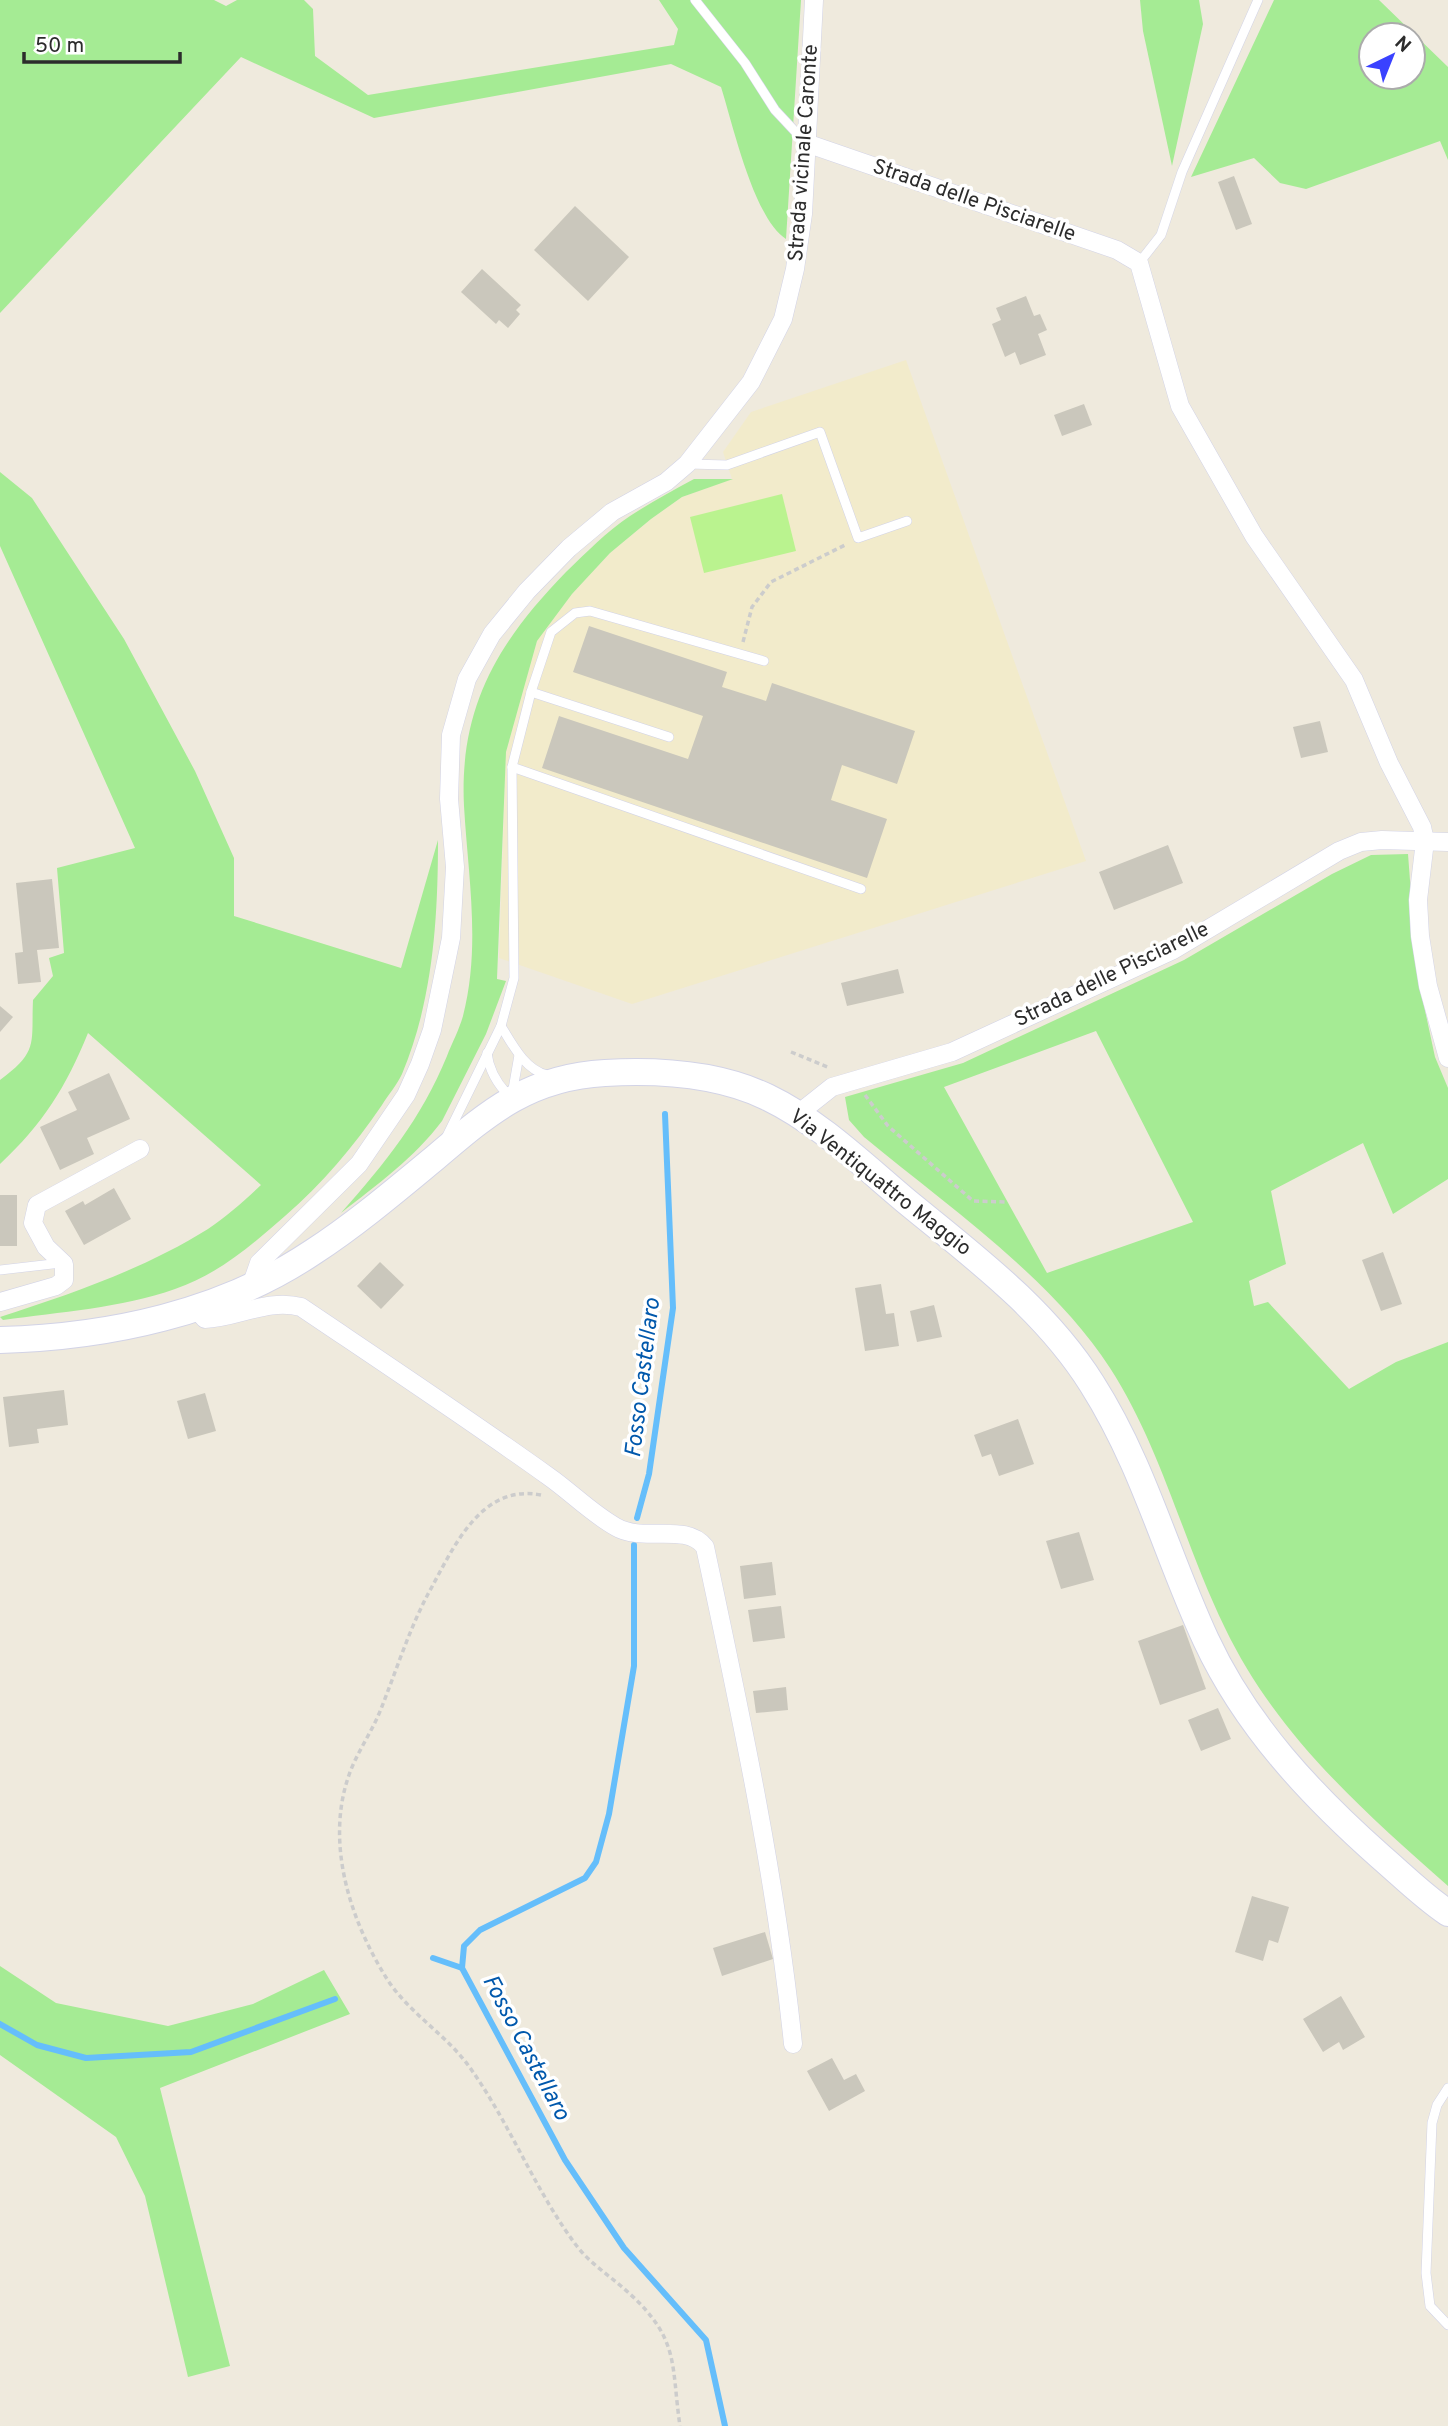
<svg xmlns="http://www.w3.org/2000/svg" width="1448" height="2426" viewBox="0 0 1448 2426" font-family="Overpass,sans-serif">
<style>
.education{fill:#f2ebcb}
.green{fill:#a5eb94;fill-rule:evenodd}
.pitch{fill:#baf38f}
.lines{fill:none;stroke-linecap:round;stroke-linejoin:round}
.stream{stroke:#65befb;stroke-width:6}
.building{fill:#cac7bc}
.lane-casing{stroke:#d2d3e6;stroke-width:10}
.street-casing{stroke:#d2d3e6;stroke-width:19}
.secondary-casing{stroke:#d2d3e6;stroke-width:28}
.path{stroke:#ccc;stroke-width:3.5;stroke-dasharray:5 3.5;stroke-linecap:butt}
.lane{stroke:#fff;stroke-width:9}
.street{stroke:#fff;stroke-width:18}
.secondary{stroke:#fff;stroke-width:26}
.labels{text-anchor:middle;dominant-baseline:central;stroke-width:7;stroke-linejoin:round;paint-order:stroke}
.street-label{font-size:21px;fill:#2c2c2c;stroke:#fff}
.water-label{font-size:23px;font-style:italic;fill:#0058ac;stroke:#fff}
</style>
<rect width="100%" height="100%" fill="#efeadd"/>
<polygon class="education" points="906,360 1086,861 632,1004 499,958 506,752 537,641 572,594 610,553 651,519 682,497 732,479 723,452 751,412"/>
<g class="green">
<path d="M 0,0 L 214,0 L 226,6 L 237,0 L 304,0 L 313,9 L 315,56 L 368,95 L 674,45 L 678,29 L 659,0 L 801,0 L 786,239 C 754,219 733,125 721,87 L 671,64 L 374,118 L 241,57 L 0,313 Z"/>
<polygon points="1140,0 1199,0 1203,24 1172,166 1143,31"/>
<path d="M 1274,0 L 1379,0 L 1448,67 L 1448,160 L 1440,141 L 1306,189 L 1280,183 L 1254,158 L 1191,177 ZM 1371,35 L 1413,35 L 1413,77 L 1371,77 Z"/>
<path d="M 0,472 L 32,498 L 124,639 L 195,771 L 234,858 L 234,916 L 401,968 L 438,840 C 438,920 433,1000 402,1074 C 397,1085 388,1095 382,1105 C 354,1146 322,1184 285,1216 C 252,1245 217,1275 175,1289 C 121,1308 60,1312 3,1320 L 0,1317 C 71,1294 144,1269 208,1229 C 226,1217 245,1200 261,1185 L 88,1033 C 66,1087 43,1124 0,1164 L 0,1080 C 39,1051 31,1044 33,1000 L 53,976 L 49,958 L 64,953 L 57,868 L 135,848 L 0,546 Z"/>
<path d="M 694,479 L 733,479 L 682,497 L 651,519 L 610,553 L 572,594 L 537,641 L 506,752 L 497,979 L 506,981 L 486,1034 L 442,1121 C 414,1158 378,1184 341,1213 C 386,1162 421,1119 447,1056 C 452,1043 459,1030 463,1016 C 481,946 468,876 464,806 C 459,706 499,641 566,572 C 586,553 607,531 630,516 C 650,503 672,491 694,479 Z"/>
<path d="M 1408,854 L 1417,973 L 1435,1057 L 1448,1088 L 1448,1179 L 1393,1214 L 1363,1143 L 1271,1191 L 1286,1264 L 1249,1281 L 1254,1306 L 1268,1302 L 1349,1389 L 1396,1362 L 1448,1342 L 1448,1886 C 1361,1809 1276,1734 1225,1628 C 1183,1542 1162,1449 1110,1368 C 1052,1278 946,1205 864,1137 L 849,1120 L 845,1097 L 963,1063 L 1184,960 L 1332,874 L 1371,855 ZM 1096,1031 L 1193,1222 L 1047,1273 L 944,1087 Z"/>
<polygon points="0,1966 56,2003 168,2026 253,2004 324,1970 350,2014 160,2088 230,2366 188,2377 145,2196 116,2137 0,2055"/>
</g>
<polygon class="pitch" points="782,494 796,551 704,573 690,517"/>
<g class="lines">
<g class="stream">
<polyline points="637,1518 649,1474 673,1308 665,1114"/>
<polyline points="634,1545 634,1666 609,1814 596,1862 585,1878 480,1930 464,1946 462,1968 565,2160 624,2248 706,2340 725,2426"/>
<polyline points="433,1958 462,1968"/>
<polyline points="0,2024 37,2045 86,2058 191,2052 335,1999"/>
</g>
</g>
<g class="building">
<polygon points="1234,176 1252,224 1236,230 1218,182"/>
<polygon points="575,206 629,257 588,301 534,250"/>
<polygon points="482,269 521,305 516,310 520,314 508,328 499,320 496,324 461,292"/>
<polygon points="1026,296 1034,316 1040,314 1047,330 1038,334 1046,355 1020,365 1015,352 1005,357 992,324 1001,320 996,308"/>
<polygon points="1084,404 1092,425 1062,436 1054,415"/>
<polygon points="589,626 727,672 722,687 766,701 772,683 915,731 897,784 842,765 831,800 887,819 867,878 542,768 559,716 688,759 703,716 573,672"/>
<polygon points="1320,721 1328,752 1301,758 1293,727"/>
<polygon points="1168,845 1183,883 1114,910 1099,872"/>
<polygon points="52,879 59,948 37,950 41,982 18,984 15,953 23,952 16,883"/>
<polygon points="898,969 904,993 847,1006 841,983"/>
<polygon points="0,1006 13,1017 0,1032"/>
<polygon points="109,1073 130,1119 87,1138 94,1154 60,1170 40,1127 77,1110 68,1092"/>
<polygon points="114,1188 131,1219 84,1245 65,1211 83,1201 85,1205"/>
<rect x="0" y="1195" width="17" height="51"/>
<polygon points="1383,1252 1402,1304 1381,1311 1362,1260"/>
<polygon points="380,1262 404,1285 381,1309 357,1286"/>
<polygon points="881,1284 886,1314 894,1313 899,1346 865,1351 855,1288"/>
<polygon points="934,1305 942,1337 917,1342 910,1311"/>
<polygon points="64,1390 68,1425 37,1429 39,1443 9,1447 3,1397"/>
<polygon points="205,1393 216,1431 188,1439 177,1401"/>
<polygon points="1018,1419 1034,1464 999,1476 991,1454 982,1457 974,1435"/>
<polygon points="1079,1532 1094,1580 1061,1589 1046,1541"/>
<polygon points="772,1562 776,1595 744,1599 740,1566"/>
<polygon points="781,1606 785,1638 753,1642 748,1610"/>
<polygon points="1183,1625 1206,1689 1160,1705 1138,1641"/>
<polygon points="786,1687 788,1710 756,1713 753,1691"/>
<polygon points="1218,1708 1231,1739 1201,1751 1188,1720"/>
<polygon points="1252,1896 1289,1907 1278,1943 1269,1940 1263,1961 1235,1952"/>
<polygon points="765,1932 773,1959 722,1976 713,1948"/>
<polygon points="1341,1996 1365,2037 1343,2050 1339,2042 1323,2052 1303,2019"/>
<polygon points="832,2058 844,2080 856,2074 865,2091 829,2111 807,2071"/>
</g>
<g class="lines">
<defs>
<g id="lane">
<polyline points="695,0 745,63 775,110 805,142"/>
<polyline points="1139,263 1161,235 1182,172 1258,0"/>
<polyline points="689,464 727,465 820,432 858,538 907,521"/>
<polyline points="531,692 669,737"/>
<polyline points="512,767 861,889"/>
<path d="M 501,1026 C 512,1044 525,1070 547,1075"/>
<path d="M 487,1053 C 489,1071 497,1084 510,1097"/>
<polyline points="512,1095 519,1055"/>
<polyline points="446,1138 501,1026 514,978 512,767 531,692 551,632 575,613 590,611 764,661"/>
<polyline points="0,1270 61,1263"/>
<polyline points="1448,2088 1437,2105 1432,2123 1426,2273 1430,2306 1448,2325"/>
</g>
<g id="street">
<polyline points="806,143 1117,250 1139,263 1180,406 1254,536 1354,680 1389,763 1422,827 1425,841 1418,900 1420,936 1428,986 1448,1058"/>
<polyline points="798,1114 832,1087 952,1052 1173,950 1339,851 1361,842 1382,840 1448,842"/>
<polyline points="251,1286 259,1263 359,1164 406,1095 420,1064 432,1030 451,938 455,867 449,799 451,735 467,679 492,634 527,591 569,548 612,512 666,482 687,464 751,382 783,319 795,269 803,214 814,0"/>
<polyline points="0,1302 56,1286 64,1280 64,1264 46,1247 33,1223 37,1205 140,1149"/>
<path d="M 195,1308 L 205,1319 C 237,1318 268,1298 301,1307 C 384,1363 467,1418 548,1476 C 571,1492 591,1513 616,1527 C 643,1543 686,1522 705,1547 C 740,1711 776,1877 793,2044"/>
</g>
<path id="secondary" d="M 0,1340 C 109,1337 222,1313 313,1252 C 356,1224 396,1190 436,1157 C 490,1111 530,1077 605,1073 C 657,1070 719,1074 767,1097 C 819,1122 862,1164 906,1201 C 973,1256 1045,1309 1092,1384 C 1144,1466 1166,1554 1206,1640 C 1246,1726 1311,1795 1381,1857 C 1403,1876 1424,1897 1448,1913"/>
</defs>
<use href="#lane" class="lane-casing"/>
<use href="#street" class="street-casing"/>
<use href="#secondary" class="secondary-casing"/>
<g class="path">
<polyline points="743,642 752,607 771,582 847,544"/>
<polyline points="791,1052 830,1068"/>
<polyline points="865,1095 888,1126 973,1201 1008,1202"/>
<path d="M 541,1495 C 480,1483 453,1549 428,1594 C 409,1630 396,1671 381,1709 C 372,1732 357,1752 349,1775 C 325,1843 350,1920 387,1979 C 408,2012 445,2034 468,2065 C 509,2121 534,2189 576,2245 C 590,2264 612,2277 630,2294 C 680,2340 671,2365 680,2426"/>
</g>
<use href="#lane" class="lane"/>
<use href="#street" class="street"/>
<use href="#secondary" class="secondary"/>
</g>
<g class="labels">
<g class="street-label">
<text transform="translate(804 153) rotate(-86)">Strada vicinale Caronte</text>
<text transform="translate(974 201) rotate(19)">Strada delle Pisciarelle</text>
<text transform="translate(1112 975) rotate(-26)">Strada delle Pisciarelle</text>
<text transform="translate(880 1183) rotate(38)">Via Ventiquattro Maggio</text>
</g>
<g class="water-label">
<text transform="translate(644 1378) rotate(-83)">Fosso Castellaro</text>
<text transform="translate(525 2048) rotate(62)">Fosso Castellaro</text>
</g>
</g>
<g transform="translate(1392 56) rotate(43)"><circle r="33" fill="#ffffff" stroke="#ababab" stroke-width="2"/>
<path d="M0-5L12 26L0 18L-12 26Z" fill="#3a42ff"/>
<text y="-10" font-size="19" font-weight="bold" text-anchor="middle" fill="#2c2c2c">N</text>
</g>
<path d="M24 52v10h156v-10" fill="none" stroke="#2c2c2c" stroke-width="3.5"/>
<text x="35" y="52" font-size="21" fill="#2c2c2c" stroke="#ffffff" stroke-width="5" paint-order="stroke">50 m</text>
</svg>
